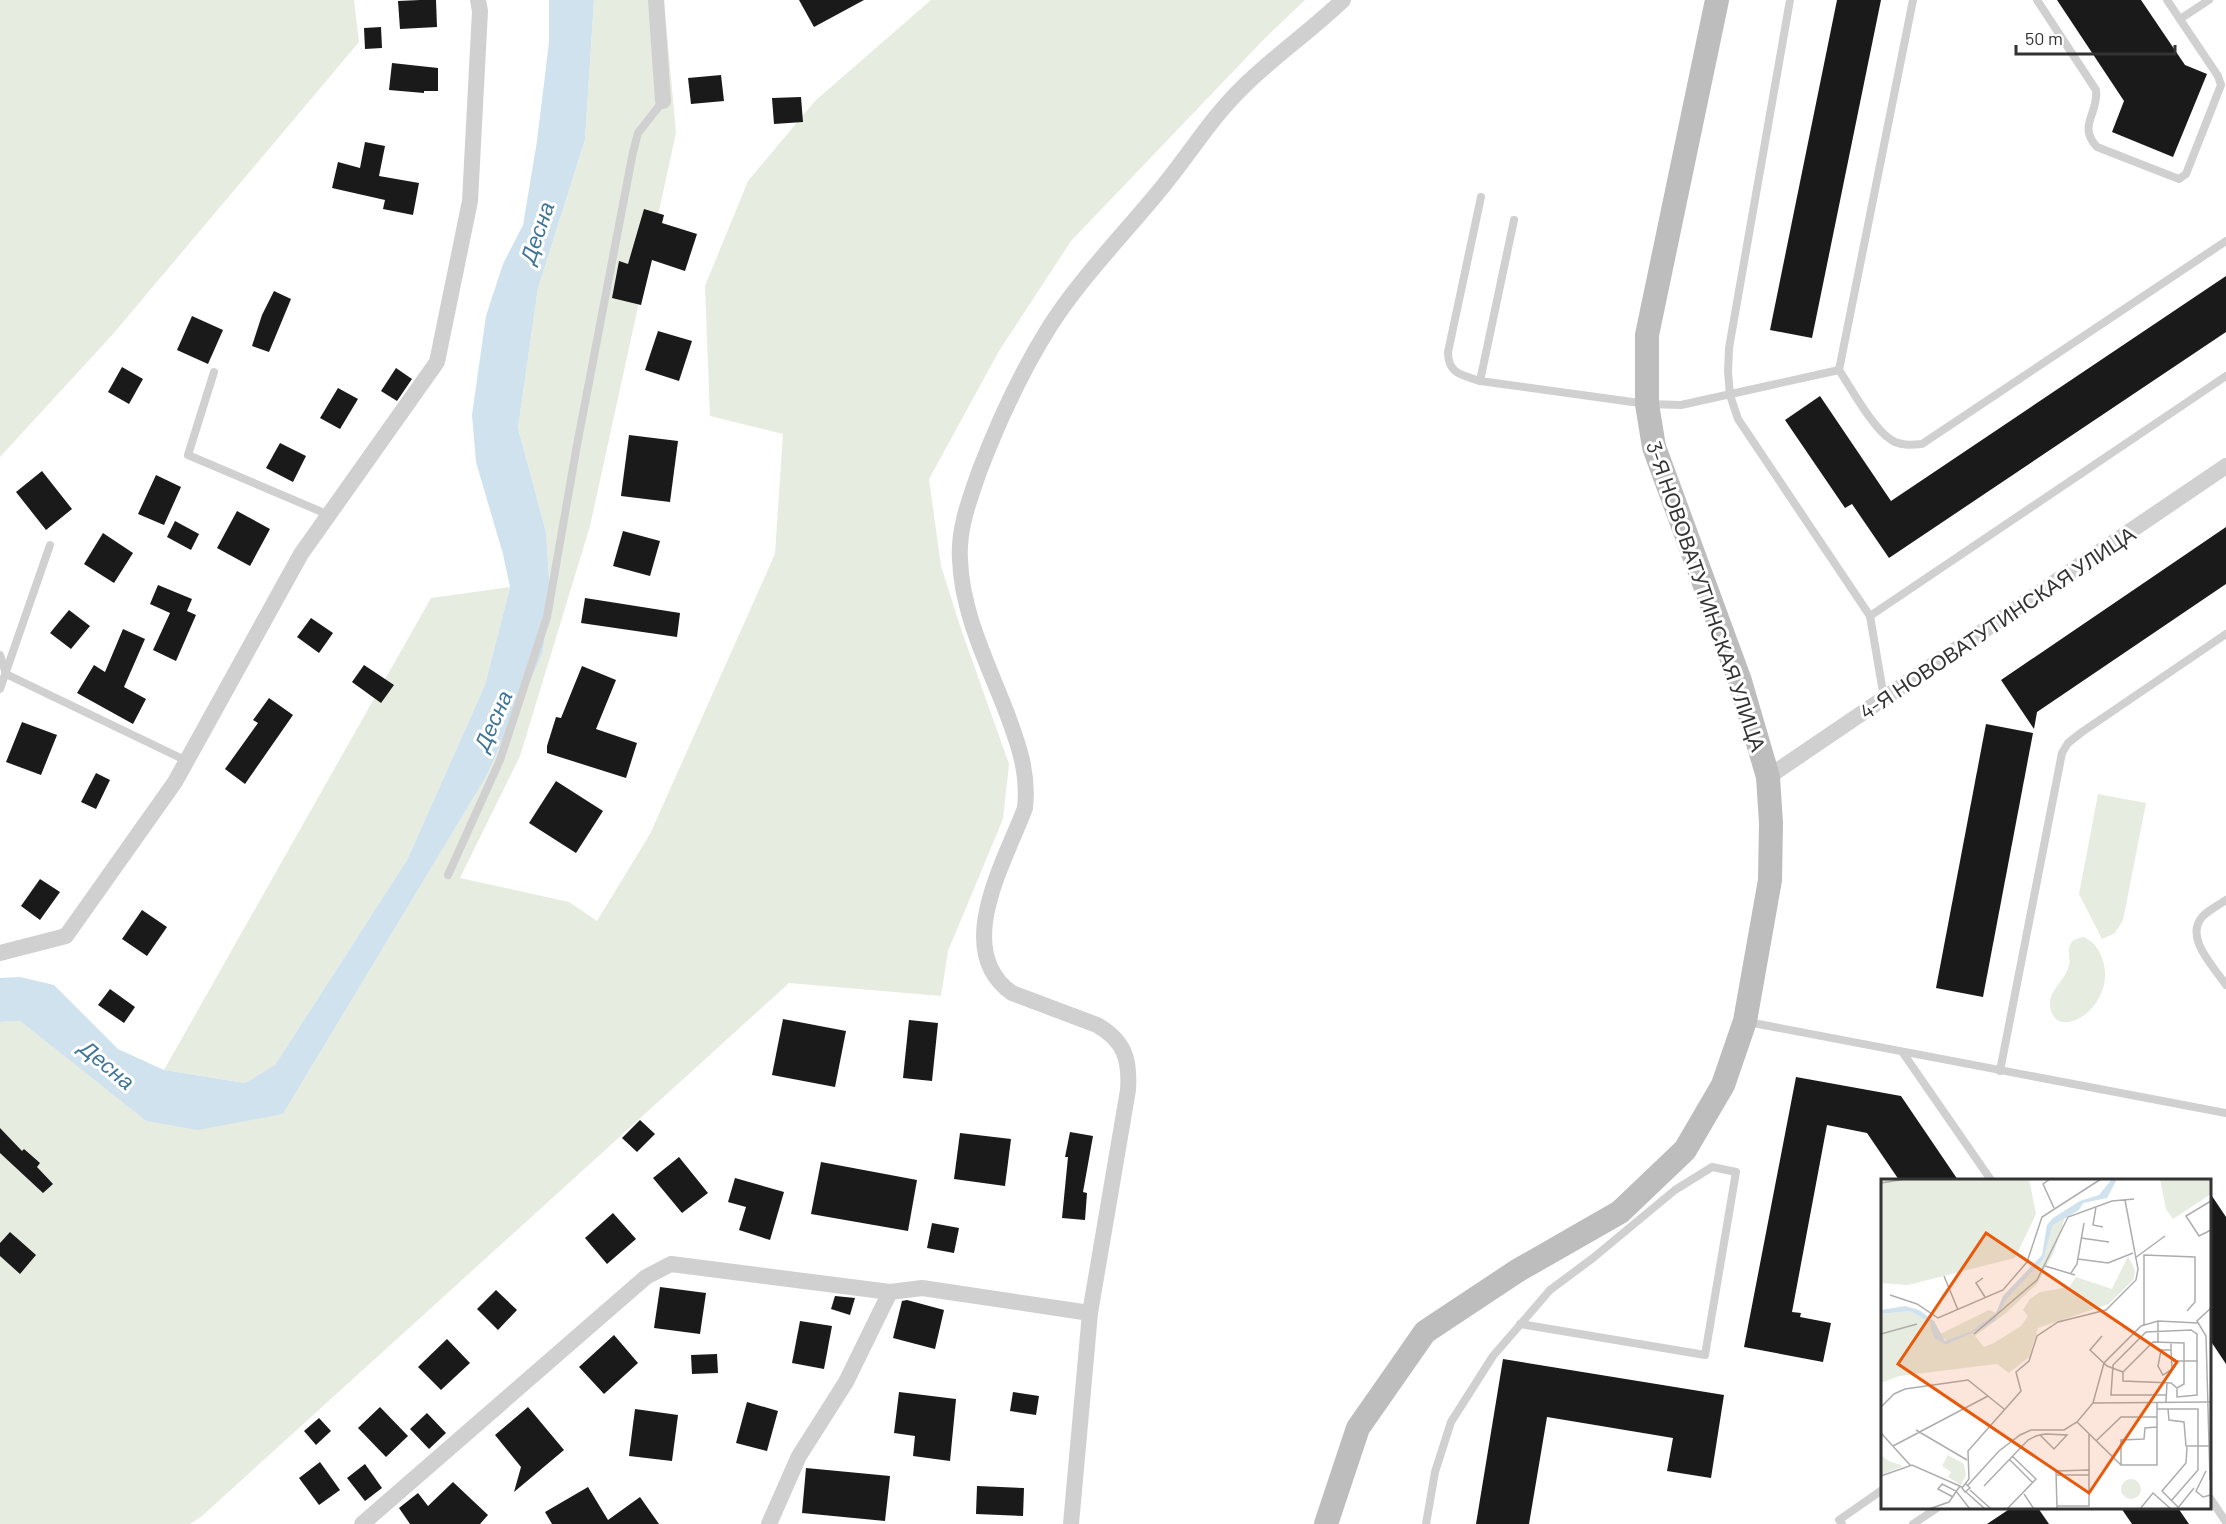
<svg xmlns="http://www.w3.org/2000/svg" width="2226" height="1524" viewBox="0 0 2226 1524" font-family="Barlow,sans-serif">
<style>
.green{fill:#e6ecdf}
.water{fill:#cfe2ee}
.building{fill:#1a1a1a}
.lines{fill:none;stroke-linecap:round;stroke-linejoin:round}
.lane{stroke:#d0d0d0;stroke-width:8}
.street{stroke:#d0d0d0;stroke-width:16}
.secondary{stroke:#bdbdbd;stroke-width:24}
.labels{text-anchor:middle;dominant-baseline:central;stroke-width:6;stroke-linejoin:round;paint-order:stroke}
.street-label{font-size:21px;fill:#333;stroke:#fff}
.water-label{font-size:22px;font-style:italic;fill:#3f7597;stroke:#fff}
.inset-road{fill:none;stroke:#adadad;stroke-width:1.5}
.view{fill:#e8590c;fill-opacity:0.15;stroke:#e8590c;stroke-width:3}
.inset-edge{fill:none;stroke:#333;stroke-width:3}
</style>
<rect width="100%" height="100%" fill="#fff"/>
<g class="green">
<polygon points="0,0 354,0 359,42 113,334 0,457"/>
<polygon points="594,0 664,0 676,133 590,526 520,756 460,878 569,902 597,921 650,834 775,554 783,434 710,416 705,286 748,181 815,101 931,0 1305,0 1266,37 1071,241 999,351 929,479 941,566 961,629 1009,764 1003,819 948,951 941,996 789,983 202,1516 190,1524 0,1524 0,1022 20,1021 146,1121 283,1114 486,777 543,651 550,593 546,532 518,428 538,288 585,140"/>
<polygon points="510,587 485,685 407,860 275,1065 245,1083 164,1070 431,598"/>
<polygon points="2098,794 2146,803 2123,920 2115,933 2102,939 2079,894"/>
<path d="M 2083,937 C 2094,941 2100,950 2103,961 C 2117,1007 2055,1045 2050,1006 C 2048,991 2066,980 2069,965 C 2071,958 2066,950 2071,943 C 2074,939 2079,938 2083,937 Z"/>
</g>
<polygon class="water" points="549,0 594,0 585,140 538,288 518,428 546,532 550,593 543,652 486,777 283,1114 198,1130 146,1121 20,1021 0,1022 0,978 20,977 54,985 118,1049 164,1070 245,1083 275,1065 407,860 485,685 510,587 503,554 476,462 472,415 486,316 503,264 523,225 537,141 549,42"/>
<g class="building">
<polygon points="420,0 436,0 437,27 400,29 398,1"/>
<polygon points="799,0 864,0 814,27"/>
<polygon points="1837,0 1881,0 1812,338 1770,330"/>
<polygon points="2057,0 2141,0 2185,65 2207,74 2173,157 2112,132 2124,101"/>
<polygon points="381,27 382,48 365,49 364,28"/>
<polygon points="392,63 438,68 438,91 424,91 424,93 389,90"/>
<polygon points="721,75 724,101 691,104 688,78"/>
<polygon points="801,97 803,122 774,124 772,98"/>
<polygon points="365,142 385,146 379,176 419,183 413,215 383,209 385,200 332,188 338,162 360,168"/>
<polygon points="644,209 664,215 662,223 697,234 685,271 652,260 641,305 612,298 619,261 628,264"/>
<polygon points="2226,276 2226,332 1889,558 1852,504 1845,508 1785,420 1820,396 1891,501"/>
<polygon points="274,291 291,299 269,352 252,346 262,315"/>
<polygon points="192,316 223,330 208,364 177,350"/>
<polygon points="658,331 692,341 679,381 645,370"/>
<polygon points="122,367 143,379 129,404 108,392"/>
<polygon points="396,368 412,379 397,401 381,391"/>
<polygon points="338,388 358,399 340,429 320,418"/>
<polygon points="629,435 678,441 670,502 621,496"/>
<polygon points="280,443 306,456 293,482 266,468"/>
<polygon points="42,471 72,509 46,530 16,492"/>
<polygon points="156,475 181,487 164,525 138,514"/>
<polygon points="237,511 270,529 250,566 217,548"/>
<polygon points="175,521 199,534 191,550 167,537"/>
<polygon points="2226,527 2226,584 2037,712 2034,729 2001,680"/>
<polygon points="623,531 660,541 650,576 613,566"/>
<polygon points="103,533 133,553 114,583 84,564"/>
<polygon points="158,585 192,599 187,611 196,615 176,661 153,650 170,613 150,604"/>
<polygon points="585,598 680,613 677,637 581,623"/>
<polygon points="69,610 90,626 71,649 50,633"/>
<polygon points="311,618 333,633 319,653 297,637"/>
<polygon points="123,629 145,639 124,687 146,699 133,724 77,693 94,665 105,672"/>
<polygon points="364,665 394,685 381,703 352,682"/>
<polygon points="582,666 616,680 596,729 637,743 626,778 547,753 547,746 556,717 561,718"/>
<polygon points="269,698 293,715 245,784 225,769 258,723 253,720"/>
<polygon points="22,722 57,735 41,775 6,762"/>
<polygon points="1986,724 2033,733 1983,997 1936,988"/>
<polygon points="96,773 110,780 96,809 81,802"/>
<polygon points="556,781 603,811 576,853 529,823"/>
<polygon points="40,879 60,892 40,920 21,906"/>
<polygon points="142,910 167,927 147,956 122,939"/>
<polygon points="110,989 135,1007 124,1023 98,1005"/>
<polygon points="783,1019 846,1031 835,1087 772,1075"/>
<polygon points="909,1020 938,1023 932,1081 903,1078"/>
<polygon points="1796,1077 1901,1096 1958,1180 1899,1180 1867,1133 1827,1125 1792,1312 1801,1313 1800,1317 1831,1323 1823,1362 1744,1347"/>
<polygon points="640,1120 655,1134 637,1152 622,1138"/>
<polygon points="0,1128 22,1151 24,1149 40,1163 37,1167 53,1184 43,1193 0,1153"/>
<polygon points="1070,1132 1093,1136 1083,1192 1087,1193 1085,1220 1062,1218 1068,1157 1065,1157"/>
<polygon points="960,1133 1011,1139 1005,1186 954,1179"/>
<polygon points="679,1157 708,1193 682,1213 653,1178"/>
<polygon points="821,1162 917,1180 908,1231 811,1214"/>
<polygon points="735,1178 784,1192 770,1240 739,1230 746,1207 728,1202"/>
<polygon points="2210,1193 2226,1217 2226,1364 2210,1340"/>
<polygon points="613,1213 636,1239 607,1264 585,1238"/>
<polygon points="932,1223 959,1228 954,1253 927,1248"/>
<polygon points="10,1232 36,1255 20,1274 0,1256 0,1243"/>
<polygon points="660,1287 706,1293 700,1334 654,1328"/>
<polygon points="496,1290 517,1310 498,1330 477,1309"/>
<polygon points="835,1296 855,1298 850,1315 831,1309"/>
<polygon points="907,1300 944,1310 935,1349 893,1338 902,1301"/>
<polygon points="800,1321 832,1326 824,1369 792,1363"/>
<polygon points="614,1335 638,1363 604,1394 579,1367"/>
<polygon points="447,1339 470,1363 441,1390 418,1367"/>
<polygon points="717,1354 718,1373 692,1374 691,1355"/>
<polygon points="1503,1359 1724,1395 1711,1478 1667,1471 1673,1438 1547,1417 1529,1524 1476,1524"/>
<polygon points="899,1392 956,1399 950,1461 913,1456 915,1436 894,1433"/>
<polygon points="1013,1392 1039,1396 1036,1415 1010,1411"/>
<polygon points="747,1402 778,1411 767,1451 736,1443"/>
<polygon points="380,1407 408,1436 386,1457 358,1428"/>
<polygon points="528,1407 564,1450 514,1492 521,1467 495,1435"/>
<polygon points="635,1409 678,1415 672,1461 629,1456"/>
<polygon points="427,1413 446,1433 429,1449 410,1429"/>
<polygon points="319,1418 331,1431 316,1445 304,1431"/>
<polygon points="320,1462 340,1490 319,1505 299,1478"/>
<polygon points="365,1464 382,1488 365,1501 347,1478"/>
<polygon points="806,1468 890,1476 885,1521 802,1513"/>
<polygon points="453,1482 488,1515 480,1524 410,1524 399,1508 418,1493 428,1506"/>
<polygon points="977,1486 1024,1488 1023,1516 976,1514"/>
<polygon points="588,1487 608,1520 640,1497 659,1524 552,1524 545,1512"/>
<polygon points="2011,1508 2038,1508 2049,1524 1987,1524"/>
<polygon points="2121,1508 2178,1508 2189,1524 2132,1524"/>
</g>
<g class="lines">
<g class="lane">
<polyline points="1790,0 1729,348 1728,372 1730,395 1738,419 1870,616 2226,376"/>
<path d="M 1913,0 L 1839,370 C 1851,388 1873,428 1890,439 C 1899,446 1911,445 1922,444 L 2226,241"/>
<path d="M 2037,0 L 2096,90 C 2099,113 2077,126 2097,147 L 2179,179 L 2186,174 L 2221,85 L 2218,76 L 2167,0"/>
<polyline points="2180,19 2209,0"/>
<path d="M 1481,197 L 1448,352 C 1448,374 1462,375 1480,381 L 1647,404 L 1681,405 L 1839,370"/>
<polyline points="214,372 188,455 329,515"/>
<polyline points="1480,381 1514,220"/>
<polyline points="1870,616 1884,698"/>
<polyline points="0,655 6,674 187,761"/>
<polyline points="0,689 50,545"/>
<polyline points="448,875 500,760 547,617 577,445 633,152 638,133 663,101"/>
<path d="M 2226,900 C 2219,905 2209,910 2203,916 C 2183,937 2214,967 2226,985"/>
<polyline points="1748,1022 2226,1113"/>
<polyline points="1903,1053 1991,1180"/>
<polyline points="2000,1071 2062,753 2068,743 2082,732 2226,634"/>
<polyline points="2210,1498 2226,1522"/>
<polyline points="1426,1524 1435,1472 1451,1422 1493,1356 1550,1290 1593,1258 1675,1190 1712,1167 1736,1172 1705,1355 1520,1324"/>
<polyline points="1842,1524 1839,1520 1882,1490"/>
<polyline points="1913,1524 1937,1508"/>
</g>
<g class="street">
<polyline points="656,0 663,101"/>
<polyline points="1768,777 2226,466"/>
<polyline points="0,953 66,936 175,782 301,554 437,362 470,201 480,11 478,0"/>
<polyline points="362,1524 646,1277 671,1264 890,1292 922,1288 1090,1313"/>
<polyline points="769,1524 799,1456 846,1382 890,1292"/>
<path d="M 1071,1524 L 1090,1313 L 1128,1090 C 1130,1060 1125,1041 1097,1025 L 1012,993 C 951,950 1006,860 1025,808 C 1029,772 1018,743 1006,711 C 987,662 962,613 960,560 C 958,529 969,501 979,472 C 998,422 1021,372 1050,326 C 1082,276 1127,231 1164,185 C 1190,153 1213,116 1242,88 C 1274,56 1311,31 1343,0"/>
</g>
<polyline class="secondary" points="1326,1524 1358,1428 1425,1332 1517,1271 1620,1212 1685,1150 1723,1085 1745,1021 1770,880 1771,823 1768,777 1740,681 1654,447 1647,404 1647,335 1717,0"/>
</g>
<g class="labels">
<g class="street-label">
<text transform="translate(1707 596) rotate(71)">3-Я НОВОВАТУТИНСКАЯ УЛИЦА</text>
<text transform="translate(1997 622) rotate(-34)">4-Я НОВОВАТУТИНСКАЯ УЛИЦА</text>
</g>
<g class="water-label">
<text transform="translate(536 232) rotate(-71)">Десна</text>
<text transform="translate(492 720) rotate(-66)">Десна</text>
<text transform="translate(108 1064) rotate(40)">Десна</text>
</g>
</g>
<g transform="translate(1881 1179)">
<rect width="330" height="330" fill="#fff"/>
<path d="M 0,0 L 148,0 L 155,35 L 134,79 L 27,106 L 0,104 ZM 279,0 L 330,0 L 330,15 L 292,40 L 285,30 ZM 185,35 L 173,73 L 156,105 L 125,134 L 94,157 L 103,168 L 113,164 L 140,147 L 147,137 L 142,131 L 149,120 L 159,113 L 188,108 L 195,98 L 231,110 L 247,77 L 254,91 L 253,100 L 228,125 L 157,149 L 148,178 L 128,194 L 116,185 L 18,197 L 0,204 L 0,135 L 29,132 L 48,143 L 53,159 L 65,166 L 102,149 L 114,142 L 125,121 L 162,81 L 172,46 ZM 108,131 L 115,134 L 90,152 L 67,162 L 57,156 ZM 0,276 L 8,282 L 22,287 L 0,296 ZM 67,276 L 83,285 L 85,296 L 80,306 L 67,298 L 70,293 L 61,287 ZM240 310a10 10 0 1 1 20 0a10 10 0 1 1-20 0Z" fill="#e6ecdf"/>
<path d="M 231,0 L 236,0 L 226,19 L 202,24 L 198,31 L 172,46 L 162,81 L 125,121 L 114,142 L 102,149 L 65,166 L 53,159 L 48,143 L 29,132 L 0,135 L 0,131 L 24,127 L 38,131 L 53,142 L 64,162 L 90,152 L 115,134 L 122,117 L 161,76 L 166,46 L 172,39 L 199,22 L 218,16 Z" fill="#cfe2ee"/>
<path class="inset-road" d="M 169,0 L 162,5 L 173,29M 0,4 L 25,0M 330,22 L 305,37 L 318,57 L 330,51M 215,28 L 212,46 L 222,48M 200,59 L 228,63M 254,79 L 284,57M 197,80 L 227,84 L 252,74M 164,87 L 194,96M 190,94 L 196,85 L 203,44M 63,97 L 77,131M 102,99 L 95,104 L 104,118M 9,116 L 36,125 L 57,139 L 122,111 L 146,83 L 161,38 L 220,0M 330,128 L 330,75M 263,146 L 263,76 L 314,78 L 314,123 L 306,132M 0,155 L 36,145M 93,155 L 156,101 L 187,38 L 231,22 L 253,20M 221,157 L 209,171 L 226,187 L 242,193M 272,163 L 303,164 L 303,205 L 296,209 L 290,204 L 242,202 L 242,193 ZM 277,163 L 277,142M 290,163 L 290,171 L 280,171 L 277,187 L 282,196 L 291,190 L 290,171M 292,182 L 317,182M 286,216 L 230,216 L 232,186 L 265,153 L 310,151 L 316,155 L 316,216 L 296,218 L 296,209M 285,223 L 286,204M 212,224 L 330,223M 0,228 L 13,215 L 24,210 L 87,201 L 123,230M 276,230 L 317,230 L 317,291 L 290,322M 287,230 L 288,241 L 303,243 L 305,267 L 330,267M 196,243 L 240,286 L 276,286 L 276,223M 35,251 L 86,281M 0,254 L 29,286M 208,255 L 208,291M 215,262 L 240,238 L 276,238M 12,267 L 107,217M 128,280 L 152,304M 240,286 L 240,261 L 263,260 L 264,249 L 276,248M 325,292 L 315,312 L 322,318 L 330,316M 175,296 L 208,296M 0,297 L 31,286 L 81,308M 329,301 L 325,157 L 316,142 L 330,129M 85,305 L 89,309 L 84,313 L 81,309 L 88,300 L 87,272 L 140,212 L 135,193 L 148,182 L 156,157 L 177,143 L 225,131 L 255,101 L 257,90 L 244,21M 87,306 L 118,272 L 139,256 L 150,251 L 183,251 L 196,243 L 212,224 L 223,184 L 260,147 L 277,142 L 317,144M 103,307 L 147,261 L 155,257 L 159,256 L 164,255 L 186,256 L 173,270 L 159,256M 89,311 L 110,330M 85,313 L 104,330M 143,315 L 153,330M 72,318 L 57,310 L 61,305 L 75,312 L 89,330M 176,327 L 208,327 L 208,291 L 175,292 L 176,330M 297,328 L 281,312 L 305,284 L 306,268M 48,330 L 68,323 L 79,307M 126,330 L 155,300 L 131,277M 259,330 L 272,314 L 290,330M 296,330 L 313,309"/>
<path class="view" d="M 105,54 L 296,183 L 208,314 L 17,185 Z"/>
<rect width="330" height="330" class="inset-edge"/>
</g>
<path d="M2016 45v9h159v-9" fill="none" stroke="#333333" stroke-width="3"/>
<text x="2025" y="45" font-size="18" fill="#333333" stroke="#ffffff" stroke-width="4.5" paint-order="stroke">50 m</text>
</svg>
